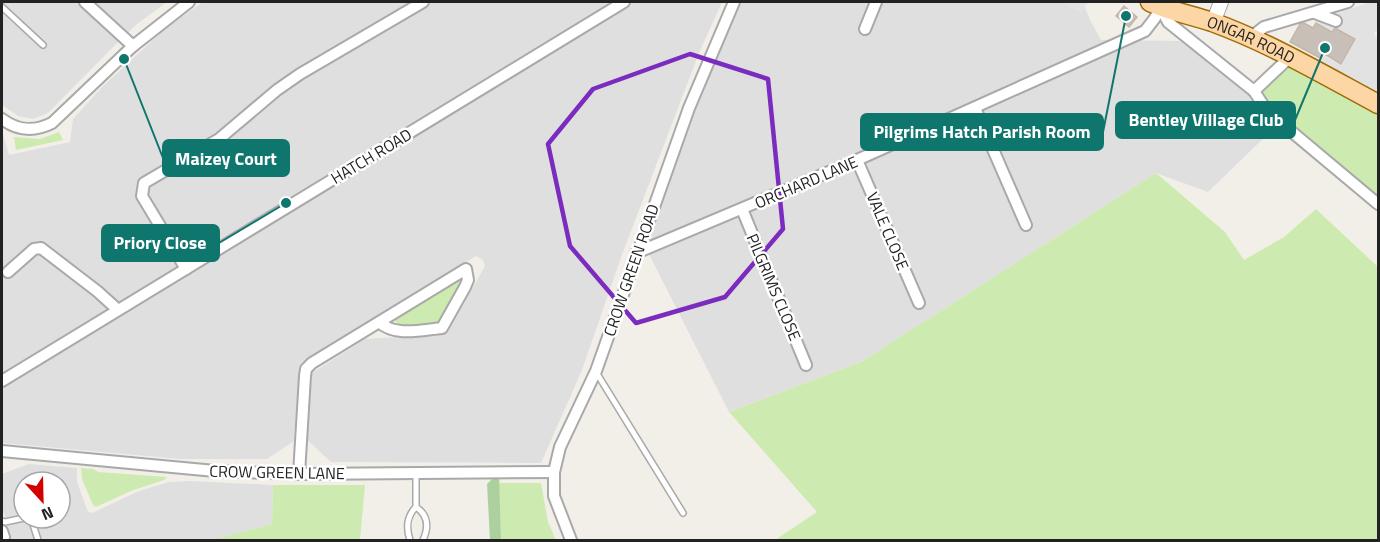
<svg xmlns="http://www.w3.org/2000/svg" width="1380" height="542" viewBox="0 0 1380 542" font-family="'Titillium Web',sans-serif">
<style>
.residential{fill:#e0dfdf;fill-rule:evenodd}
.grass{fill:#cdebb0}
.forest{fill:#add19e}
.parking{fill:#e2e2e2}
.building{fill:#c7bfb8;stroke:#c4b6ab;stroke-width:1.5}
.lines{fill:none;stroke-linecap:round;stroke-linejoin:round}
.service-casing{stroke:#a9a9a9;stroke-width:8}
.minor-casing{stroke:#a9a9a9;stroke-width:14}
.tertiary-casing{stroke:#a9a9a9;stroke-width:16}
.primary-casing{stroke:#a06b00;stroke-width:21}
.service{stroke:#fff;stroke-width:5}
.minor{stroke:#fff;stroke-width:10}
.tertiary{stroke:#fff;stroke-width:14}
.primary{stroke:#fcd6a4;stroke-width:18}
.marked{fill:none;stroke:#7b2cbf;stroke-width:4.5;stroke-linejoin:round}
.labels{text-anchor:middle;dominant-baseline:central;stroke-width:5;stroke-linejoin:round;paint-order:stroke}
.street-label{font-size:16px;fill:#222;stroke:#fff}
.leader{fill:none;stroke:#0f766e;stroke-width:2}
.callout-dot{fill:#0f766e;stroke:#fff;stroke-width:2}
.callout{fill:#0f766e;stroke:#0f766e;stroke-width:2}
.callout-label{font-size:18px;text-anchor:middle;font-weight:bold;fill:#fff}
</style>
<rect width="100%" height="100%" fill="#f2efe9"/>
<g class="residential">
<polygon points="2,2 167,2 137,24 117,43 48,113 33,119 18,116 2,105"/>
<polygon points="203,2 722,2 699,53 623,252 582,370 541,463 331,462 306,439 312,373 365,339 447,334 485,266 483,260 476,256 301,363 299,368 294,441 267,459 180,459 2,443 2,131 9,155 70,142 73,119 103,86 166,28"/>
<polygon points="738,2 1062,2 1082,12 1085,7 1090,20 1101,40 1184,41 1245,90 1276,126 1208,192 1156,173 861,362 729,412 650,256 647,236 685,126"/>
<path d="M 29,464 L 77,468 L 77,482 L 88,512 L 92,513 L 139,491 L 169,482 L 191,481 L 273,485 L 272,524 L 210,540 L 2,540 L 2,538 L 11,535 L 2,508 L 2,474 ZM 24,482 L 60,482 L 60,518 L 24,518 Z"/>
</g>
<g class="grass">
<polygon points="1290,57 1378,104 1378,205 1267,111 1254,91"/>
<polygon points="59,132 63,140 16,150 14,137 40,139"/>
<polygon points="1156,173 1225,232 1244,260 1284,237 1316,209 1378,267 1378,540 775,540 817,512 729,412 861,362"/>
<polygon points="458,279 463,282 440,326 399,327 395,320 398,316"/>
<polygon points="81,468 93,469 98,472 167,477 164,480 131,491 96,507 93,505 82,479"/>
<polygon points="499,483 541,483 548,522 556,540 501,540"/>
<polygon points="273,485 365,485 360,540 210,540 272,524"/>
</g>
<polygon class="forest" points="499,472 501,540 490,540 487,484"/>
<g class="parking">
<polygon points="1062,2 1088,2 1082,12"/>
<polygon points="1371,2 1378,2 1378,29 1374,34 1378,38 1378,94 1321,63 1324,56 1342,65 1356,39 1335,27 1332,30 1315,21"/>
</g>
<g class="building">
<polygon points="1124,6 1137,17 1129,27 1116,16"/>
<polygon points="1304,23 1313,28 1316,23 1332,32 1335,28 1355,39 1341,64 1323,53 1320,58 1290,42 1300,24"/>
</g>
<g class="lines">
<defs>
<g id="service">
<polyline points="2,7 43,45"/>
<polyline points="596,372 683,513"/>
<path d="M 416,507 C 428,515 429,527 423,540"/>
<polyline points="31,518 38,540"/>
<polyline points="2,521 5,522 24,518"/>
<path d="M 410,540 C 406,528 406,517 416,507 L 416,473"/>
</g>
<g id="minor">
<polyline points="85,2 133,46"/>
<polyline points="1160,7 1168,22 1254,91 1267,111 1378,204"/>
<polyline points="1315,13 1336,21"/>
<polyline points="865,29 876,2"/>
<polyline points="1250,38 1264,27 1348,2"/>
<polyline points="1254,91 1290,57"/>
<polyline points="975,108 1026,225"/>
<path d="M 2,119 C 18,131 34,132 52,123 L 133,46 L 189,2"/>
<polyline points="857,160 919,303"/>
<polyline points="742,209 806,365"/>
<polyline points="636,253 857,160 1145,31 1155,18 1160,7"/>
<polyline points="186,269 142,196 144,183 219,139 277,90 300,74 423,2"/>
<polyline points="8,272 34,249 41,248 97,291 117,309"/>
<polyline points="2,381 624,2"/>
<polyline points="2,451 215,471 299,474 554,472"/>
<path d="M 299,474 L 305,376 L 306,369 L 312,363 L 466,269 L 468,280 L 465,287 L 442,328 C 421,330 395,337 379,322"/>
<polyline points="2,531 4,537"/>
<polyline points="571,540 554,496 554,472 560,447 596,371 689,108 734,2"/>
</g>
<polyline id="tertiary" points="1213,23 1221,2"/>
<g id="primary">
<path id="s1" d="M 1150,2 C 1169,11 1191,15 1212,22 C 1270,43 1324,75 1378,104"/>
</g>
</defs>
<use href="#service" class="service-casing"/>
<use href="#minor" class="minor-casing"/>
<use href="#tertiary" class="tertiary-casing"/>
<use href="#primary" class="primary-casing"/>
<use href="#service" class="service"/>
<use href="#minor" class="minor"/>
<use href="#tertiary" class="tertiary"/>
<use href="#primary" class="primary"/>
</g>
<path class="marked" d="M 690,54 L 768,79 L 783,229 L 725,297 L 636,323 L 570,246 L 548,144 L 593,89 Z"/>
<g class="labels">
<g class="street-label">
<text stroke="none"><textPath href="#s1" startOffset="108">ONGAR ROAD</textPath></text>
<text transform="translate(371 156) rotate(-31)">HATCH ROAD</text>
<text transform="translate(806 182) rotate(-23)">ORCHARD LANE</text>
<text transform="translate(888 231) rotate(67)">VALE CLOSE</text>
<text transform="translate(631 270) rotate(-71)">CROW GREEN ROAD</text>
<text transform="translate(774 287) rotate(67)">PILGRIMS CLOSE</text>
<text transform="translate(277 472) rotate(1)">CROW GREEN LANE</text>
</g>
</g>
<path class="leader" d="M1325 48L1295 120M1126 16L1103 132M124 59L163 158M286 203L219 243"/>
<g class="callout-dot">
<circle cx="1325" cy="48" r="6"/>
<circle cx="1126" cy="16" r="6"/>
<circle cx="124" cy="59" r="6"/>
<circle cx="286" cy="203" r="6"/>
</g>
<g class="callout">
<rect x="1116" y="102" width="179" height="36" rx="6"/>
<rect x="861" y="114" width="242" height="36" rx="6"/>
<rect x="163" y="140" width="126" height="36" rx="6"/>
<rect x="102" y="225" width="117" height="36" rx="6"/>
</g>
<g class="callout-label">
<text x="1206" y="126">Bentley Village Club</text>
<text x="982" y="138">Pilgrims Hatch Parish Room</text>
<text x="226" y="165">Maizey Court</text>
<text x="160" y="249">Priory Close</text>
</g>
<rect width="1380" height="542" fill="none" stroke="#222222" stroke-width="6"/>
<g transform="translate(42 500) rotate(158)"><circle r="28" fill="#ffffff" stroke="#a7a7a7" stroke-width="1.5"/>
<path d="M0-4.5L10 22L0 15L-10 22Z" fill="#d40000"/>
<text y="-9" font-size="16" font-weight="bold" text-anchor="middle" fill="#222222">N</text>
</g>
</svg>
